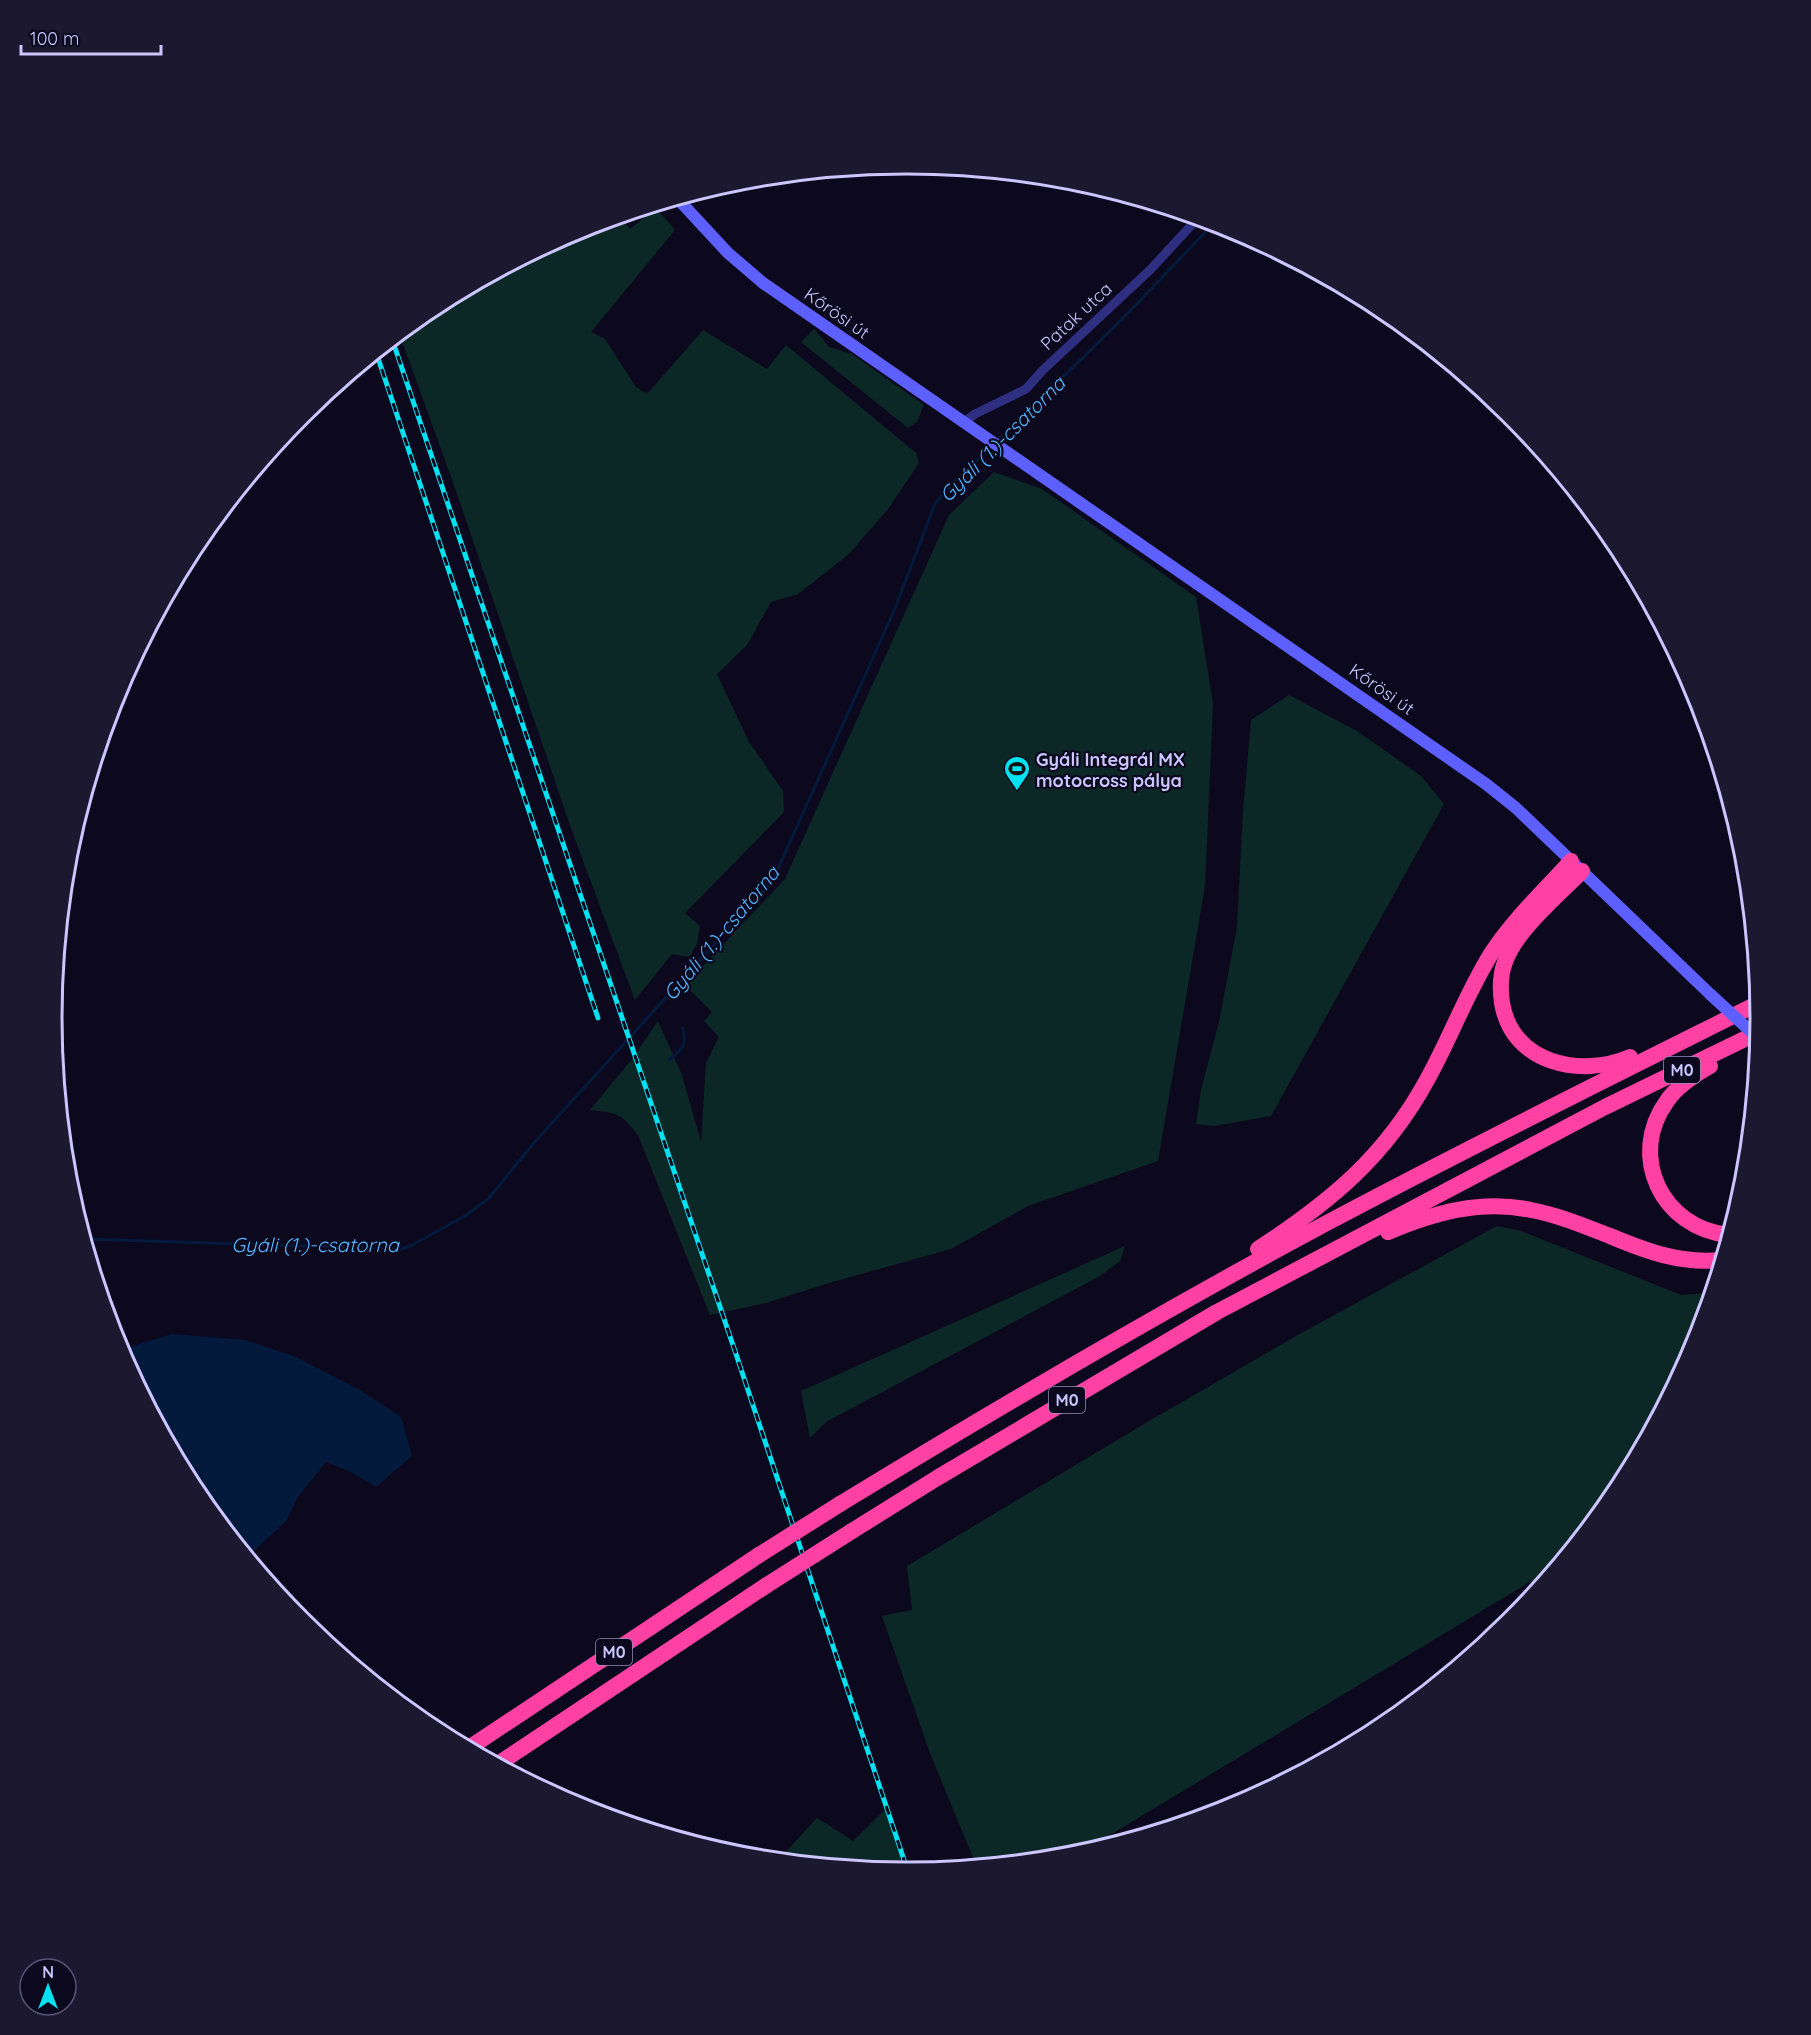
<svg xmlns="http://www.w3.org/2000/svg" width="1811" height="2035" viewBox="0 0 1811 2035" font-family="Quicksand,sans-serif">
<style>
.green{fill:#0c2826}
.water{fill:#041a3d}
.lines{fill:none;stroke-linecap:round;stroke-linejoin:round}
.stream{stroke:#041a3d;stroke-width:3}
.street{stroke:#2f2f82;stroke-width:9}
.secondary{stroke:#5d5fff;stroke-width:12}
.highway{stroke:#ff41a3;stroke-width:16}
.rail-casing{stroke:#00e1f1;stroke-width:5}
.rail{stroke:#0c091e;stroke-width:3;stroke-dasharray:9;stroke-linecap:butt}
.secondary-bridge{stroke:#5d5fff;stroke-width:12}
.highway-bridge{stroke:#ff41a3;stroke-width:16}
.labels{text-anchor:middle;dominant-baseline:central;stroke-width:4.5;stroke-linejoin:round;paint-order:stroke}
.shield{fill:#0c091e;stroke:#928dbc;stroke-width:1.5}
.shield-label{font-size:16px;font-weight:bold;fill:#cbc6ff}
.street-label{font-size:18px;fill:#cbc6ff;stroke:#0c091e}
.poi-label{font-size:18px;font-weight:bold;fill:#cbc6ff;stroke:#0c091e;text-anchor:start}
.water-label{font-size:20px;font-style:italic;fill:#54b6ff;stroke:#0c091e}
.rim{fill:none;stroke:#cbc6ff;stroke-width:3}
</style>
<rect width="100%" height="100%" fill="#0c091e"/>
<g class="green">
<polygon points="656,208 675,230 591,332 605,339 636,387 647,394 703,330 767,369 786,345 916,453 919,463 888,509 849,554 798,594 771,602 747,645 717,674 749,742 783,791 784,812 685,913 700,926 697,944 689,957 672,954 635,1000 572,831 454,485 399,333 431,307 579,228 619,216 630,229"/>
<polygon points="814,329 829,347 852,354 924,405 917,422 908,428 801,342"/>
<path d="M 994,472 L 1042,489 L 1196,597 L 1213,704 L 1205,886 L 1158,1161 L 1028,1206 L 951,1249 L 829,1283 L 766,1303 L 710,1315 L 638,1135 C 621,1113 618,1113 590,1110 L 632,1059 L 658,1021 L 682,1075 L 701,1142 L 706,1063 L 719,1037 L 704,1021 L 712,1012 L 685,985 L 785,879 L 949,515 Z"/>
<polygon points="1289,695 1357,731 1421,776 1444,804 1271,1116 1214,1126 1196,1124 1201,1090 1219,1022 1237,927 1243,812 1251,720"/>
<polygon points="1497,1226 1521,1231 1681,1295 1711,1293 1695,1345 1616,1493 1553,1568 1080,1853 1072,1856 976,1865 930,1753 882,1616 912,1610 907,1566 1144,1424 1296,1336"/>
<polygon points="1125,1246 1120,1261 1100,1276 826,1422 810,1438 801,1391"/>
<polygon points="887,1808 908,1872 779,1859 817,1818 853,1841"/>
</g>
<polygon class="water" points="172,1334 246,1340 296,1357 358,1389 401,1417 412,1456 376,1487 349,1471 326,1462 297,1498 287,1520 248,1557 195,1492 118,1347 129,1347"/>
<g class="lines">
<g class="stream">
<polyline points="998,441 1129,312 1214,223"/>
<path d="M 669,1060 C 682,1049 687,1047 683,1028"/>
<polyline points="84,1239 401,1249 410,1246 465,1216 489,1198 532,1145 768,885 776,873 894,611 935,504 949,487 993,445"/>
</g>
<polyline class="street" points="964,422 975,414 1026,389 1043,370 1150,270 1198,218"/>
<polyline class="secondary" points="677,198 728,253 763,283 1486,784 1516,808 1711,995"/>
<g class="highway">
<path d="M 1582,871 C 1558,896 1516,930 1505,962 C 1500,975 1500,989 1502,1003 C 1512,1064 1581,1078 1630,1057"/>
<path d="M 1710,1066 C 1694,1075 1677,1086 1667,1101 C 1627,1156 1662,1228 1728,1235"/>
<path d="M 1388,1232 C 1434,1213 1481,1199 1531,1210 C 1558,1215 1584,1226 1610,1236 C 1646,1251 1680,1264 1721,1260"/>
<path d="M 1258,1249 C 1330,1202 1385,1157 1427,1080 C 1450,1039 1466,994 1491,954 C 1513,920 1544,891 1571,861"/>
<path d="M 840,1504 C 999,1407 1159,1313 1323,1225 C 1467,1148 1613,1076 1759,1003"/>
<polyline points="852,1531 937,1478 1217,1312 1605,1107 1759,1032"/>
<polyline points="469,1748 759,1555"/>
<polyline points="498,1764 767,1585"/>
</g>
<defs>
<g id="rail">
<polyline points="392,339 736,1354 908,1872"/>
<polyline points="376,352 598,1018"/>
</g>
</defs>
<use href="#rail" class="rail-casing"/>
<use href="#rail" class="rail"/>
<polyline class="secondary-bridge" points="1711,995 1758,1038"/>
<g class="highway-bridge">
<polyline points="759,1555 840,1504"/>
<polyline points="767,1585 852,1531"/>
</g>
</g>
<defs>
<symbol id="stadium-pin" viewBox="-11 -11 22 30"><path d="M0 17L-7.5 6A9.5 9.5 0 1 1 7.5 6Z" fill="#00e1f1" stroke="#0c091e"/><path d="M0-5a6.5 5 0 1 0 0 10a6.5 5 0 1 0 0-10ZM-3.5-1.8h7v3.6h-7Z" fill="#111"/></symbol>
</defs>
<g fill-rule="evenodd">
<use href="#stadium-pin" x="1002" y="754" width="30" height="40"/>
</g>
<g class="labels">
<g class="shield">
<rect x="1664" y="1057" width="36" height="26" rx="4.5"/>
<rect x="1049" y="1387" width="36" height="26" rx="4.5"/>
<rect x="596" y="1639" width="36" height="26" rx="4.5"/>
</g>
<g class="shield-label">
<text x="1682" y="1070">M0</text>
<text x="1067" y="1400">M0</text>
<text x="614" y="1652">M0</text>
</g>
<g class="street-label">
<text transform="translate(837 313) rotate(35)">Kőrösi út</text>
<text transform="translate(1076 316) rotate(-43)">Patak utca</text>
<text transform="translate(1382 689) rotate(35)">Kőrösi út</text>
</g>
<g class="poi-label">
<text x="1036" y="759">Gyáli Integrál MX<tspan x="1036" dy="21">motocross pálya</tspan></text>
</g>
<g class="water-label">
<text transform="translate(1002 439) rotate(-45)">Gyáli (1.)-csatorna</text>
<text transform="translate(721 933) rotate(-50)">Gyáli (1.)-csatorna</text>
<text x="315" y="1244">Gyáli (1.)-csatorna</text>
</g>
</g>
<path d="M0 0H1811V2035H0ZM62 1018a844 844 0 1 1 1688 0a844 844 0 1 1-1688 0Z" fill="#1b1830" fill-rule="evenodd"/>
<path class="rim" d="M62 1018a844 844 0 1 1 1688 0a844 844 0 1 1-1688 0Z"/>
<g transform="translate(48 1987)"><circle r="28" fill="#0c091e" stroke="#585578" stroke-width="1.5"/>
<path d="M0-4.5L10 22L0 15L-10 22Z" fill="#00e1f1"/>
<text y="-9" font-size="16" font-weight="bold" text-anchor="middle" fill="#cbc6ff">N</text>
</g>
<path d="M21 45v9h140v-9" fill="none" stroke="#cbc6ff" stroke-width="3"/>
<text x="30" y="45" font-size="18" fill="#cbc6ff" stroke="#0c091e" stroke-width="4.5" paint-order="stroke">100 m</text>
</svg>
